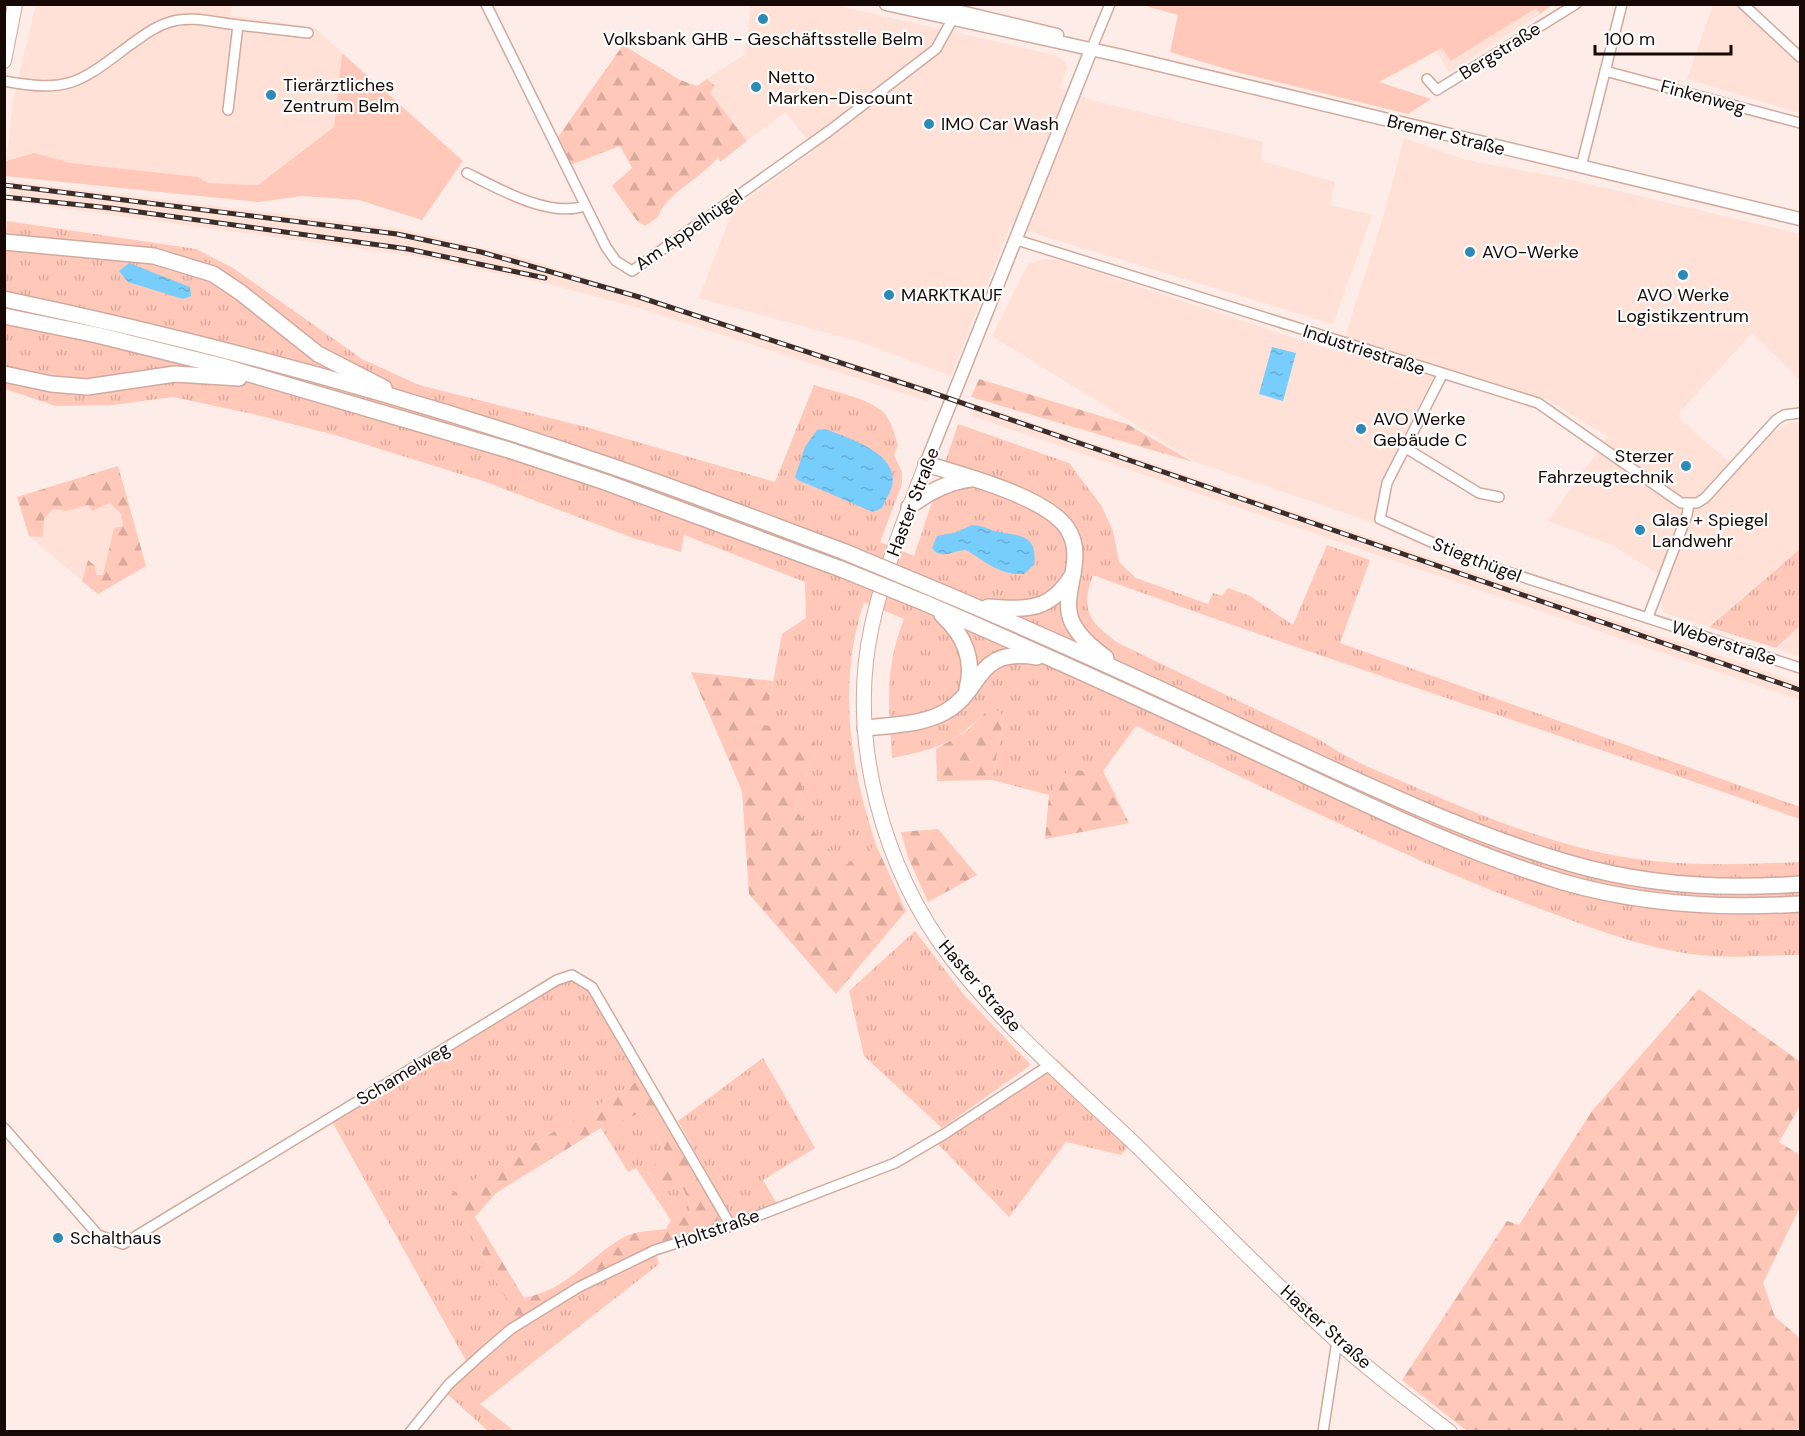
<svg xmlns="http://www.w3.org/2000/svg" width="1805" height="1436" viewBox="0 0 1805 1436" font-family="'DM Sans',sans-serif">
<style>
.built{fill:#ffe1d8}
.grass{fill:url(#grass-tufts)}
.forest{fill:url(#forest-firs);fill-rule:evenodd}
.green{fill:#ffc8b8}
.water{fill:url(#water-ripples)}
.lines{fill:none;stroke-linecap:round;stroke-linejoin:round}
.minor-casing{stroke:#d1aa9f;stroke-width:12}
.tertiary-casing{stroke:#d1aa9f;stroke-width:15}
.secondary-casing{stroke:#d1aa9f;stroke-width:16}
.trunk-casing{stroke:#d1aa9f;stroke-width:18}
.minor{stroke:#fff;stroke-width:9}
.tertiary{stroke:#fff;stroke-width:12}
.secondary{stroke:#fff;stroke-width:14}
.trunk{stroke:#fff;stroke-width:15}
.rail-casing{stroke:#3a2d29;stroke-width:5}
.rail{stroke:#fff;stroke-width:3;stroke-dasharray:9;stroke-linecap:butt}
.trunk-bridge-casing{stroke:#d1aa9f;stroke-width:18;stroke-linecap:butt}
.trunk-bridge{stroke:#fff;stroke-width:15}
.poi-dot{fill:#2c8ab6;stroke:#fff;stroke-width:2}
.labels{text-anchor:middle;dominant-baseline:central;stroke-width:4.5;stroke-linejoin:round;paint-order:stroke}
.poi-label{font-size:18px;fill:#150805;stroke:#fff;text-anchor:start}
.street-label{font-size:18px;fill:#150805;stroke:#fff}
</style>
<defs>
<pattern id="grass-tufts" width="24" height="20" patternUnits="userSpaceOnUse" patternTransform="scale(1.5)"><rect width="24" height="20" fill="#ffc8b8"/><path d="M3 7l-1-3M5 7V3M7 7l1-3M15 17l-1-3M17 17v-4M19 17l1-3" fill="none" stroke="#daaa9d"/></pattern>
<pattern id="forest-firs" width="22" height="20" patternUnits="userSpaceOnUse" patternTransform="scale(1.5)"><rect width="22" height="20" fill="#ffc8b8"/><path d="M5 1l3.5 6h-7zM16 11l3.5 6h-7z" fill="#daaa9d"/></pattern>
<pattern id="water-ripples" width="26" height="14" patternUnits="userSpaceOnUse" patternTransform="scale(1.5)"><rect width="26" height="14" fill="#77cdfb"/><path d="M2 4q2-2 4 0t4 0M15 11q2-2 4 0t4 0" fill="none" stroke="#66afd6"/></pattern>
</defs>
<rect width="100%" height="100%" fill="#fdece7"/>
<g class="built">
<polygon points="36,5 233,5 229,15 315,28 342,53 334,127 258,185 208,183 198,177 71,163 34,153 6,161 14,96"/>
<polygon points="751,5 835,5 1055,55 1065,62 1067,68 1060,88 1091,100 1263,142 1261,161 1335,182 1330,205 1372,215 1333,324 1010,226 951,376 861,342 699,298 733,210 815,149 785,112 747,141 710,93 715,86 707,79 745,54"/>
<polygon points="1713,5 1736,5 1780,41 1800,63 1800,113 1687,79"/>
<polygon points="1536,8 1540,14 1449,72 1436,51 1442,47 1451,61"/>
<polygon points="1404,138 1465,160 1563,178 1800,234 1800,377 1799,379 1752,333 1676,416 1738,470 1773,433 1789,423 1800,422 1800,549 1708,626 1664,613 1661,605 1668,580 1610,544 1548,521 1608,437 1548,400 1439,366 1385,473 1374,523 1196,462 992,336 1028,264 1046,259 1058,260 1340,353 1383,218"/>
<polygon points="10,181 395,228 510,254 931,388 927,401 636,307 549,284 408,255 8,201"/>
<polygon points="976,404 1800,683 1800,700 972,416"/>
<polygon points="118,466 146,566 98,594 29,536 17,497"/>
<polygon points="1800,627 1800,657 1777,649"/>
</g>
<g class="grass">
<path d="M 7,221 L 196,249 L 233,268 L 362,359 L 419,385 L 586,427 L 775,482 L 814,385 C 834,392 865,397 882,411 C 891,419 894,434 898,445 L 894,455 L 902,472 L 902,484 L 880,542 L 914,556 L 958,424 L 1069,463 L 1101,505 L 1113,531 L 1119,562 L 1136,578 L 1208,604 L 1213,593 L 1222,596 L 1228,588 L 1250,596 L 1293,625 L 1327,545 L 1370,560 L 1340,643 L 1800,807 L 1800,819 C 1565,735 1327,661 1093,575 C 1080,610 1089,622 1118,643 L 1320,740 C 1347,759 1376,770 1406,783 C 1481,816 1572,854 1654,861 C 1703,866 1752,864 1800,862 L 1800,955 C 1771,955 1740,958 1710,956 C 1654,952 1600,931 1549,912 C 1407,861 1272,791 1136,726 L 1103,771 L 1069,770 L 1049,795 L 992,780 L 1004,716 L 991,707 C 955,743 941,748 892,758 C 889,706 884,669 904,619 L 864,602 C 837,683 850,766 876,845 L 844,867 L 795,810 L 816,748 L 765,725 L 782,634 L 806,618 L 805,582 L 684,535 L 681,552 L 633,538 L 486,482 L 335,435 L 253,414 L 173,397 L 112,405 L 56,406 L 5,389 L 4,259 Z"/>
<polygon points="1800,549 1800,626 1776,648 1709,627"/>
<polygon points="915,931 965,996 1031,1065 942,1128 864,1056 849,991"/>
<polygon points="572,975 592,987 646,1076 451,1194 519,1324 655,1250 659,1264 480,1404 514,1431 488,1431 444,1391 469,1366 330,1118"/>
<polygon points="763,1058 815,1148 763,1180 777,1204 733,1220 678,1121"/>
<polygon points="1057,1059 1136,1136 1121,1155 1066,1142 1009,1217 934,1140"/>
<polygon points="643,1112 668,1156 647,1171 658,1191 680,1178 692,1212 671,1220 636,1168 628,1172 601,1128"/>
</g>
<g class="forest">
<path d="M 623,45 L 680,80 L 697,86 L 707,79 L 715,86 L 710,93 L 747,141 L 720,162 L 718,157 C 704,176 664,195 658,217 L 645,226 L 638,222 L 612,186 L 632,168 L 620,146 L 570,165 L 558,137 Z"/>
<polygon points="979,379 1127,424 1193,462 971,397"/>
<polygon points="118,466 146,566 98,594 82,581 88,560 95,566 96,575 103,575 114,528 123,526 121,514 110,503 92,511 88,505 67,511 53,509 44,519 43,537 29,536 17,497"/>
<polygon points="691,672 773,681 765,725 813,735 816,748 795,810 844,866 876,845 906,911 836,994 749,894 742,791"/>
<polygon points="991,707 1004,716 992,780 937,781 936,749 968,730"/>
<polygon points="1069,770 1103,771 1129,823 1045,839 1049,795"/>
<polygon points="938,829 977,875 928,902 908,857 901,832"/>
<polygon points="1699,989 1799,1061 1800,1059 1800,1106 1779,1142 1800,1155 1800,1207 1763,1283 1775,1317 1800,1338 1800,1431 1467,1431 1402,1380 1507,1221 1519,1225 1592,1111"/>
<path d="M 646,1076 L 731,1226 L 655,1250 L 519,1324 L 451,1194 ZM 643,1112 L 668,1156 L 647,1170 L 658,1191 L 680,1179 L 692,1212 L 671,1220 L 666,1229 C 653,1231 635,1231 624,1237 C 589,1257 567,1290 524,1298 L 475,1217 L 496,1193 L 601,1128 Z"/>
</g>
<g class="green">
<polygon points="1142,5 1548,4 1552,5 1540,14 1536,8 1451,61 1442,48 1379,82 1431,99 1408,114 1236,72 1170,52 1178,15"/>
<polygon points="342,53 463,161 422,220 359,200 302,196 259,202 5,176 6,161 34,153 71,163 198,177 208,183 258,185 334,127"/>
</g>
<g class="water">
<polygon points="129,263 190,287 191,296 183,299 128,282 119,271"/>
<polygon points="1272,347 1296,353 1283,401 1259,394"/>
<path d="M 826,429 C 847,438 900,453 892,486 C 890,493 885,501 882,508 L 873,512 L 798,480 L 795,477 L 805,447 L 817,430 Z"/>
<path d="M 972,525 C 982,525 989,530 999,532 C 1022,536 1038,536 1034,565 L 1024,574 C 998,575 987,562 966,550 C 953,550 941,561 932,548 L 937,536 L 957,532 Z"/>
</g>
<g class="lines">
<defs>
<g id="minor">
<polyline points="486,4 606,247 616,261 632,271 829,131 936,49 952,20"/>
<polyline points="1743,4 1800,57"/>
<polyline points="238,25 308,33"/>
<polyline points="1091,50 1110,4"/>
<polyline points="1605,71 1800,123"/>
<polyline points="1427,79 1437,90 1576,4"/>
<path d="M 4,81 C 70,93 79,83 130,45 C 143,36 155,26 170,22 C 190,15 217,23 238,25 L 228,110"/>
<polyline points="1581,167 1622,4"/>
<path d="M 467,173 C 499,189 549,218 585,206"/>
<polyline points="1017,240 1538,403 1681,503 1697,503 1705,498 1776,420 1784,415 1800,413"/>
<polyline points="1442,375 1387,483 1380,519 1471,560 1800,668"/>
<polyline points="1404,447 1479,493 1499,497"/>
<polyline points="1648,617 1687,515 1689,504"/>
<polyline points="4,1128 98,1235 123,1244 557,980 572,975 592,987 731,1226"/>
<polyline points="410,1432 449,1384 482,1354 511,1329 579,1287 655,1250 731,1226 895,1163 946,1133 1051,1064"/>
<polyline points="1323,1432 1337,1341"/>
</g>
<g id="tertiary">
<polyline points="886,4 1122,56 1800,219"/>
<polyline points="927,4 1057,35"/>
<polyline points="926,464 1091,50"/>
</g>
<g id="secondary">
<polyline points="4,61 15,4"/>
<path d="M 926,464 C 906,516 884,570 872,625 C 847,738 882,868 952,959 C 1006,1029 1076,1088 1140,1149 C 1205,1213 1269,1279 1336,1340 C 1372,1373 1411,1402 1450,1432"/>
</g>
<g id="trunk">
<polyline points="4,242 154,256 213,274 240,292 318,354 384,388"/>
<path d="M 4,299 C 209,342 413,398 611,466 C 690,493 767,523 845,552"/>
<polyline points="4,316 97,335 222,366 509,450 605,482 841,569"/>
<polyline points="4,374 51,384 87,387 175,374 239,378"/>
<path d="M 926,464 C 963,475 1046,497 1067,528 C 1088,559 1059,594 1072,622 C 1080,638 1093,648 1106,658"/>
<path d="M 909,507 C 928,492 947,482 971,479"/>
<path d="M 929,587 C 1039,633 1146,682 1254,733 C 1356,780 1460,831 1569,863 C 1644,885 1723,890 1800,884"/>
<path d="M 925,603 C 1036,651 1146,701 1255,752 C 1356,799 1456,850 1563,882 C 1639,904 1721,909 1800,904"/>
<path d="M 988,607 C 1028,610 1051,611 1073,574"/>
<path d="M 942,615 C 964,635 975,659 967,689"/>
<path d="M 865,728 C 891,725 922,725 945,712 C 985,689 974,647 1037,657"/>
</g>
</defs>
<use href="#minor" class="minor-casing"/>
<use href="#tertiary" class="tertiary-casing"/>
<use href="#secondary" class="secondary-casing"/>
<use href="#trunk" class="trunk-casing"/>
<use href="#minor" class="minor"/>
<use href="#tertiary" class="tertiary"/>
<use href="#secondary" class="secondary"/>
<use href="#trunk" class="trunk"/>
<defs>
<g id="rail">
<polyline points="4,185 397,234 481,252 639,297 930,392 1800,690"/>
<polyline points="4,197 110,208 408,249 545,278"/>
</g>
</defs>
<use href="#rail" class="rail-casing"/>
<use href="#rail" class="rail"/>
<defs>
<g id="trunk-bridge">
<polyline points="845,552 929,587"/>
<polyline points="841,569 925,603"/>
</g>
</defs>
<use href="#trunk-bridge" class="trunk-bridge-casing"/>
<use href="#trunk-bridge" class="trunk-bridge"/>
</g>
<g class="poi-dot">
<circle cx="763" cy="19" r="6"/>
<circle cx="756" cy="87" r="6"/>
<circle cx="271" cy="95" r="6"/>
<circle cx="929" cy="124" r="6"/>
<circle cx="1470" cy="252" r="6"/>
<circle cx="1683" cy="275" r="6"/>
<circle cx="889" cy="295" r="6"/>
<circle cx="1361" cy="429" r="6"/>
<circle cx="1686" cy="466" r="6"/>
<circle cx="1640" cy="530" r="6"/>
<circle cx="58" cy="1238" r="6"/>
</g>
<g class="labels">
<g class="poi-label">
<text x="763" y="39" text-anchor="middle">Volksbank GHB - Geschäftsstelle Belm</text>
<text x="768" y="77">Netto<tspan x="768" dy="21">Marken-Discount</tspan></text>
<text x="283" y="85">Tierärztliches<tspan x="283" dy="21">Zentrum Belm</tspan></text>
<text x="941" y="124">IMO Car Wash</text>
<text x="1482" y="252">AVO-Werke</text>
<text x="901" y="295">MARKTKAUF</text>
<text x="1683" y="295" text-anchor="middle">AVO Werke<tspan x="1683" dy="21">Logistikzentrum</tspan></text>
<text x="1373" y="419">AVO Werke<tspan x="1373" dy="21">Gebäude C</tspan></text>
<text x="1674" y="456" text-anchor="end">Sterzer<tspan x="1674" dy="21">Fahrzeugtechnik</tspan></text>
<text x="1652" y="520">Glas + Spiegel<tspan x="1652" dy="21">Landwehr</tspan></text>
<text x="70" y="1238">Schalthaus</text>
</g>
<g class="street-label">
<text transform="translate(1500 51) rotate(-32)">Bergstraße</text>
<text transform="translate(1703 97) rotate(15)">Finkenweg</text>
<text transform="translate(1446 135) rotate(14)">Bremer Straße</text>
<text transform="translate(689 230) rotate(-35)">Am Appelhügel</text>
<text transform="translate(1364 350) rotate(18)">Industriestraße</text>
<text transform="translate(913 502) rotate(-69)">Haster Straße</text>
<text transform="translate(1477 560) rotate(21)">Stiegthügel</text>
<text transform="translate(1724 643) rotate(18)">Weberstraße</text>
<text transform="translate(980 986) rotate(49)">Haster Straße</text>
<text transform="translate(403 1074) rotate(-31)">Schamelweg</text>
<text transform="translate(717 1229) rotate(-19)">Holtstraße</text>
<text transform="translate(1326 1327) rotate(42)">Haster Straße</text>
</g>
</g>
<rect width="1805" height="1436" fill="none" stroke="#150805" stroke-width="12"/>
<path d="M1595 45v9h136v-9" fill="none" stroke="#150805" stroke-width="3"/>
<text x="1604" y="45" font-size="18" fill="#150805" stroke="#ffffff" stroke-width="4.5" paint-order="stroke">100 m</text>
</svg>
